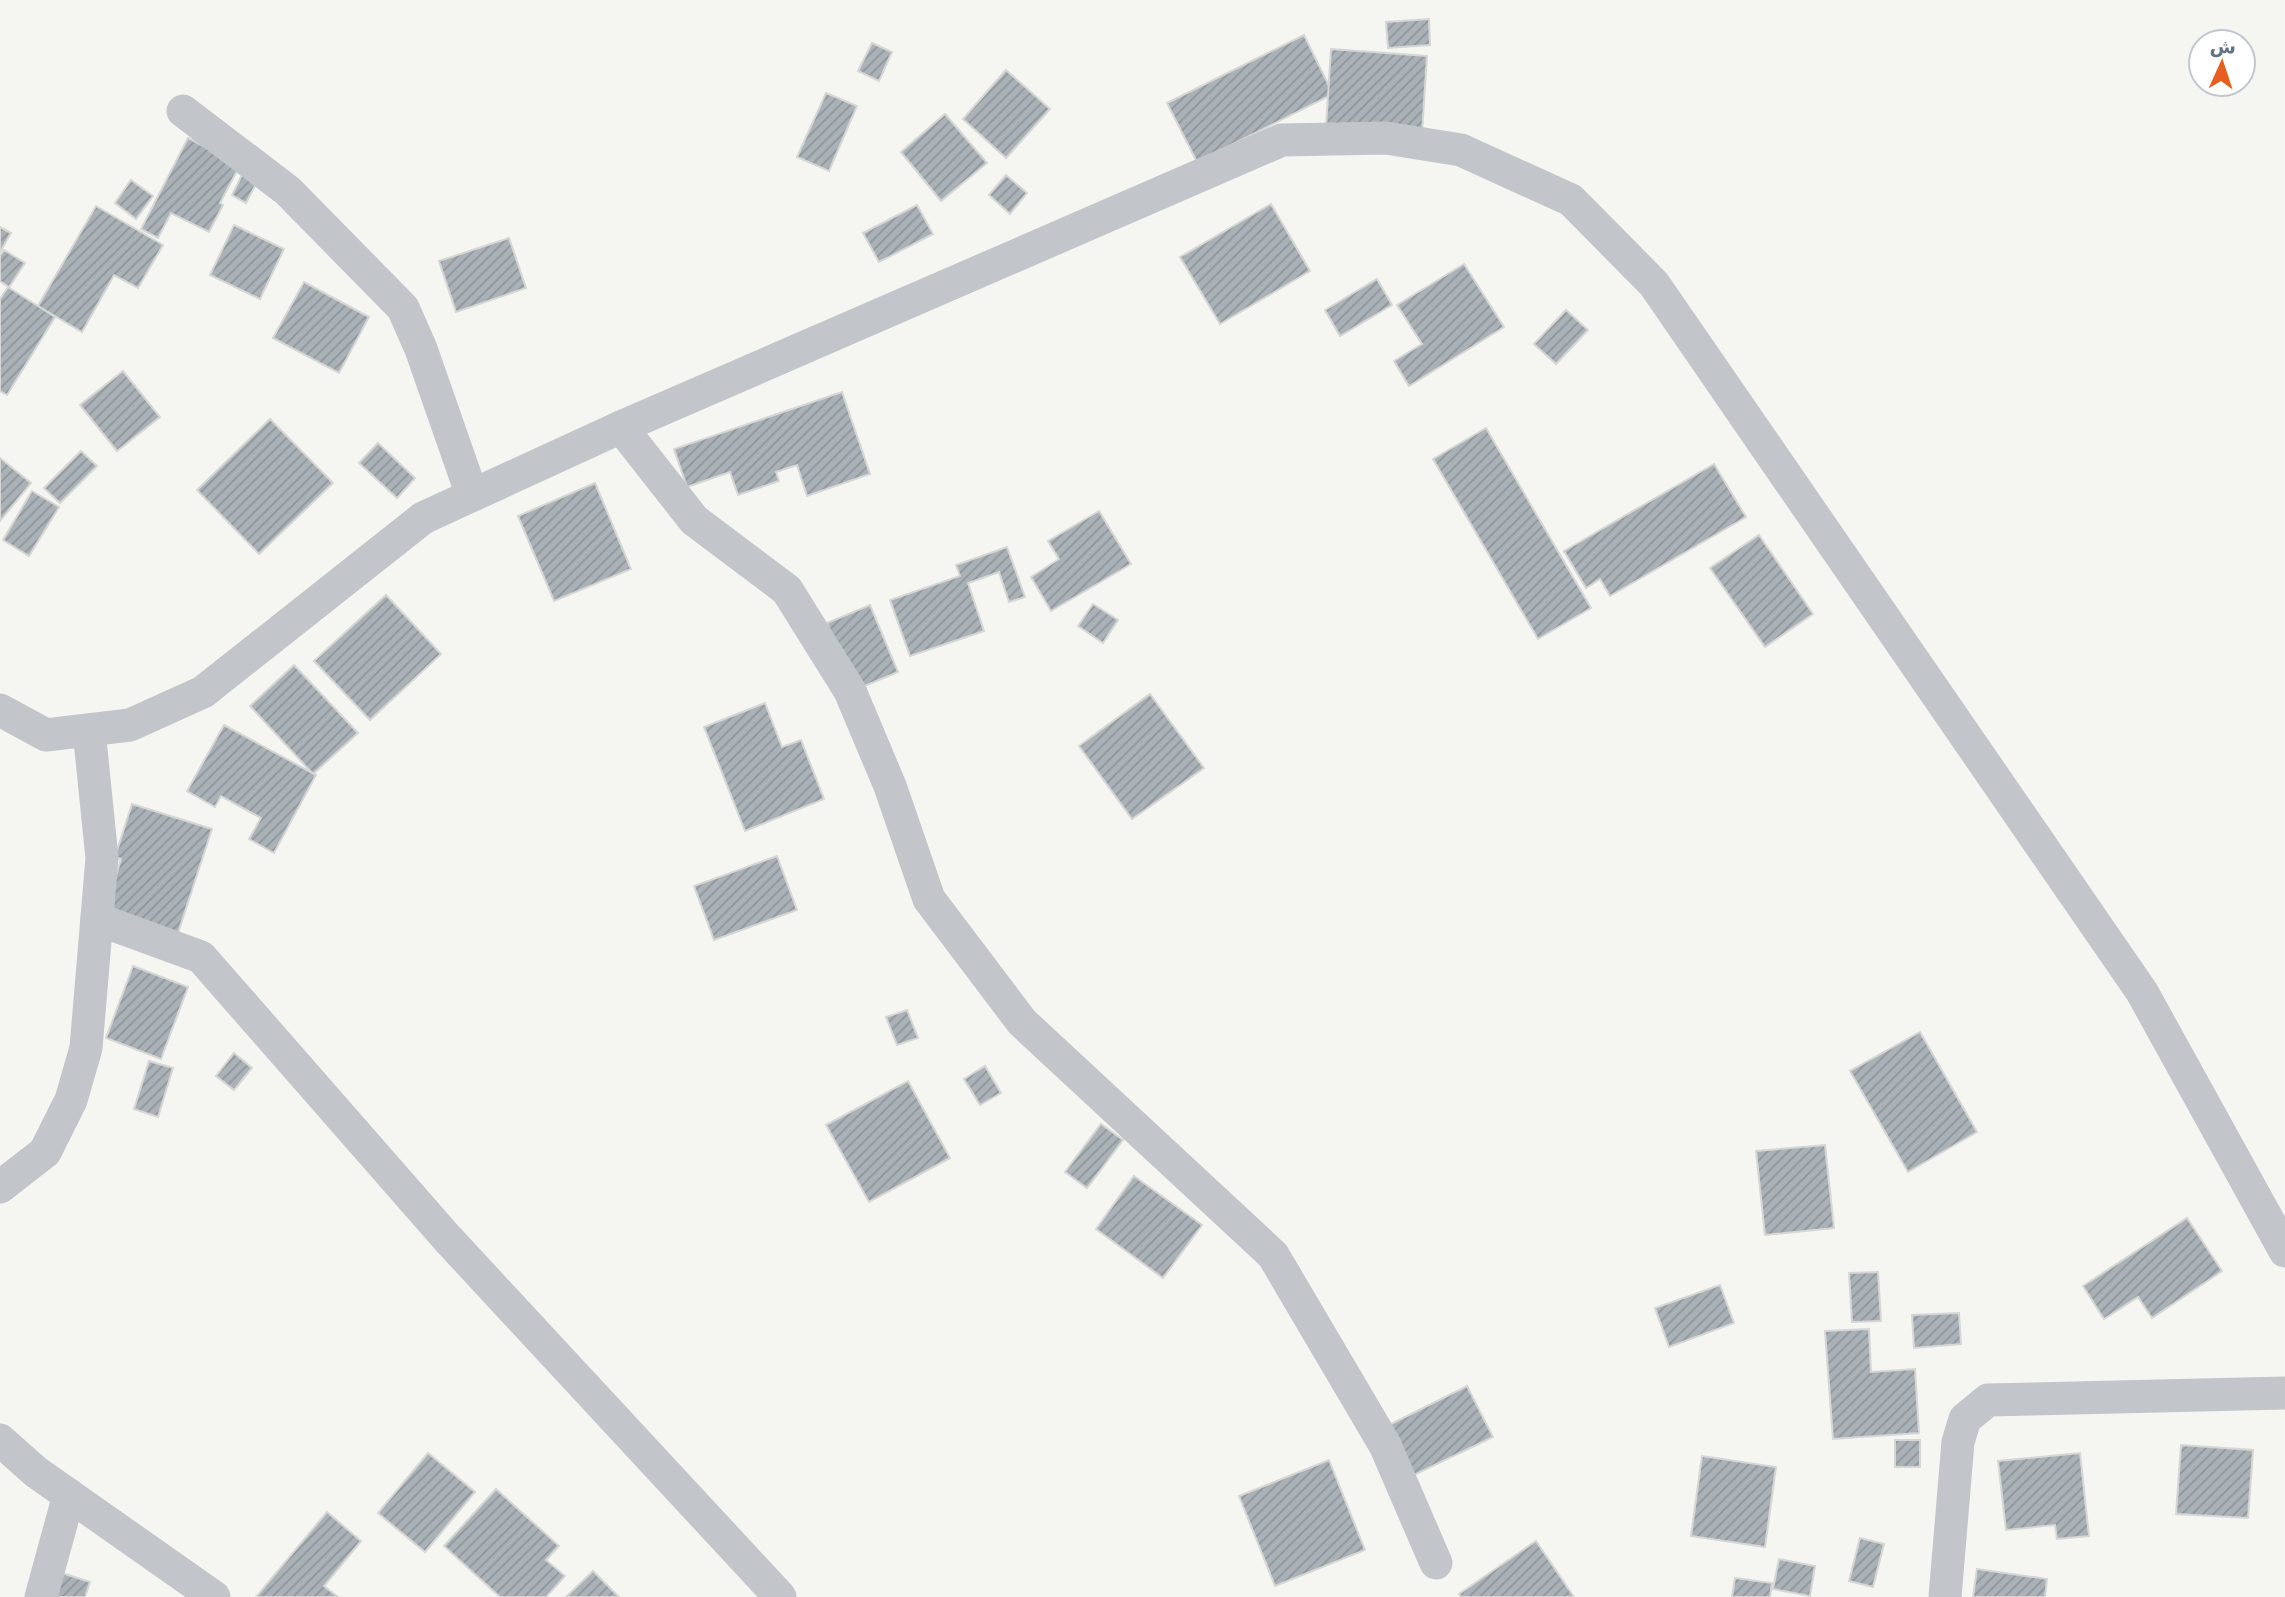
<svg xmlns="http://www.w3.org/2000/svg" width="2285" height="1597" viewBox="0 0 2285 1597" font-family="'DejaVu Sans','Noto Naskh Arabic',sans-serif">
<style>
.building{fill:url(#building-hatch);stroke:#d6d7d4;stroke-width:2}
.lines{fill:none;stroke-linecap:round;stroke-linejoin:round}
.minor{stroke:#c2c5c9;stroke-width:33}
</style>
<defs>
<pattern id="building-hatch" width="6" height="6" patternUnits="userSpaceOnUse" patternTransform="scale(1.75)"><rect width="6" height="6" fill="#aab2b8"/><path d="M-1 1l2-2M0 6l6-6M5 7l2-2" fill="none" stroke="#8e959b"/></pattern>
</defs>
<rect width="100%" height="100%" fill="#f5f5f1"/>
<g class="building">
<polygon points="1429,19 1430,45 1388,48 1386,22"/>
<polygon points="1304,35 1333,94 1197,162 1167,103"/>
<polygon points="872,43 892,52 879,81 858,71"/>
<polygon points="1331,49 1427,56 1422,133 1326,127"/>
<polygon points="1006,70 1050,109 1006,158 963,119"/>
<polygon points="826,93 857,106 829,171 797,157"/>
<polygon points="945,114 987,163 941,201 901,152"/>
<polygon points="188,138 240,165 220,203 223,205 209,232 171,213 158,238 141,229"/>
<polygon points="243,173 258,180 246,203 232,195"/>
<polygon points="1006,175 1027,193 1010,214 989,195"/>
<polygon points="131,180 153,196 136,219 115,203"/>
<polygon points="1271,204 1310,271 1220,324 1180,257"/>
<polygon points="917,205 933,234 879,262 863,233"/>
<polygon points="96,206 163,245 138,288 114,275 82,332 38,306"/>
<polygon points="234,225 284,249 260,299 210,275"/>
<polygon points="0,227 11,233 0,252"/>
<polygon points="509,238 526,288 456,312 439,261"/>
<polygon points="4,250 25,263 9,287 0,281 0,256"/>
<polygon points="1464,264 1504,327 1409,386 1394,361 1422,344 1397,305"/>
<polygon points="1377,279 1392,305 1340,336 1325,310"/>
<polygon points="304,282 369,317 339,373 273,338"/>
<polygon points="8,287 55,317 7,395 0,391 0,299"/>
<polygon points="1566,310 1588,330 1556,364 1534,344"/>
<polygon points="123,371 160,417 117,451 80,405"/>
<polygon points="842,392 870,474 807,496 797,465 776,472 779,481 738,495 730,472 687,487 674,449"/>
<polygon points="270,419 333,483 259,554 197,490"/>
<polygon points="1486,428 1591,608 1538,639 1433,459"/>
<polygon points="378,443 415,478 397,498 359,463"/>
<polygon points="81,451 97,466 60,503 44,488"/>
<polygon points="0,458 31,483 0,521"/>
<polygon points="1714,464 1746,517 1610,596 1600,579 1586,588 1564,551"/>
<polygon points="595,483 631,569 554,601 518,516"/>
<polygon points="32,491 59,507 29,556 3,540"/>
<polygon points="1099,511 1131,564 1051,611 1031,577 1059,559 1048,541"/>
<polygon points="1759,535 1813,614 1765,647 1710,568"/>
<polygon points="1007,547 1025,597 1009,602 999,572 968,583 984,631 910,656 890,600 960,576 956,565"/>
<polygon points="386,595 441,654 370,720 314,661"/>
<polygon points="1093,604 1118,620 1103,643 1078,626"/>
<polygon points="870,605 898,672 855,690 827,623"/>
<polygon points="294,665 358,733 313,774 250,706"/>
<polygon points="1150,694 1204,768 1132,819 1079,746"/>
<polygon points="765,703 782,747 801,740 824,799 745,831 704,727"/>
<polygon points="224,725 316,775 274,853 249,839 261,818 221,796 215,807 187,791"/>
<polygon points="132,804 212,829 178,933 106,910 121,859 115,857"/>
<polygon points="777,856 797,910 714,940 694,886"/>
<polygon points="133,966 188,987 161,1059 106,1038"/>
<polygon points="907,1010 918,1038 897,1045 886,1017"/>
<polygon points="1920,1032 1977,1132 1908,1172 1850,1071"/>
<polygon points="234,1053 252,1068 234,1090 216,1076"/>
<polygon points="149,1061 173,1068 158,1117 134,1109"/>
<polygon points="985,1066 1001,1093 980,1105 964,1079"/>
<polygon points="908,1081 950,1158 869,1202 826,1125"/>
<polygon points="1101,1124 1123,1140 1087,1188 1065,1172"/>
<polygon points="1825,1145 1834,1228 1765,1235 1756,1151"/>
<polygon points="1134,1176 1202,1225 1163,1278 1096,1229"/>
<polygon points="2187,1218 2222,1271 2152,1318 2138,1297 2104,1319 2083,1286"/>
<polygon points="1878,1272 1881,1321 1852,1322 1849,1273"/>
<polygon points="1720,1285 1734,1323 1669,1347 1655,1308"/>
<polygon points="1959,1313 1961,1344 1914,1348 1912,1315"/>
<polygon points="1869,1329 1871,1372 1915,1369 1919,1433 1833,1439 1825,1331"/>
<polygon points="1467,1386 1493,1437 1414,1475 1389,1425"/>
<rect x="1895" y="1440" width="25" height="27"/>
<polygon points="2181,1445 2253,1450 2248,1518 2176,1514"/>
<polygon points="428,1453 475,1492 425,1552 378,1513"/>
<polygon points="2080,1453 2089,1536 2057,1539 2055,1525 2006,1530 1998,1461"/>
<polygon points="1702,1456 1776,1467 1765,1547 1691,1536"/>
<polygon points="1329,1460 1365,1550 1275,1586 1239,1496"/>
<polygon points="496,1489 559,1546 546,1560 565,1576 546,1597 500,1597 444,1546"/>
<polygon points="327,1512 361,1541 324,1586 338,1597 256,1597"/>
<polygon points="1860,1538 1884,1544 1873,1587 1849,1581"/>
<polygon points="1536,1541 1574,1597 1461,1597 1459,1594"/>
<polygon points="1779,1559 1815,1566 1810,1596 1773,1589"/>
<polygon points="1977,1569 2047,1579 2045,1597 1973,1597"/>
<polygon points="593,1571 619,1597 566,1597"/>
<polygon points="62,1573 90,1582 85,1597 54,1597"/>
<polygon points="1735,1578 1772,1583 1770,1597 1732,1597"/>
</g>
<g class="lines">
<g class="minor">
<polyline points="183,111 288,191 403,308 421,349 472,495"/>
<polyline points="621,427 694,520 787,590 850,691 890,786 929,899 1022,1022 1273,1255 1385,1445 1436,1563"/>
<polyline points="0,710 46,735 130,725 203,692 423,518 621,427 1282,140 1386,138 1461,150 1571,200 1654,284 2142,992 2285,1251"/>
<polyline points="97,919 201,957 447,1238 780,1597"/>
<polyline points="0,1187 45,1152 71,1100 86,1048 102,858 89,730"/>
<polyline points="0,1440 36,1472 214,1597"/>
<polyline points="41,1597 69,1495"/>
<polyline points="1945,1597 1958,1442 1965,1419 1988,1400 2285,1393"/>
</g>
</g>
<g transform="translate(2222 63) rotate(3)"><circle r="33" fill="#ffffff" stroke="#c1c7ce" stroke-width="2"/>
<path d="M0-5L12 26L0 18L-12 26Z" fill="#e85e1e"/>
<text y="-10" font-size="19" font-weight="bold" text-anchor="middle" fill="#637284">ش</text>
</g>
</svg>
